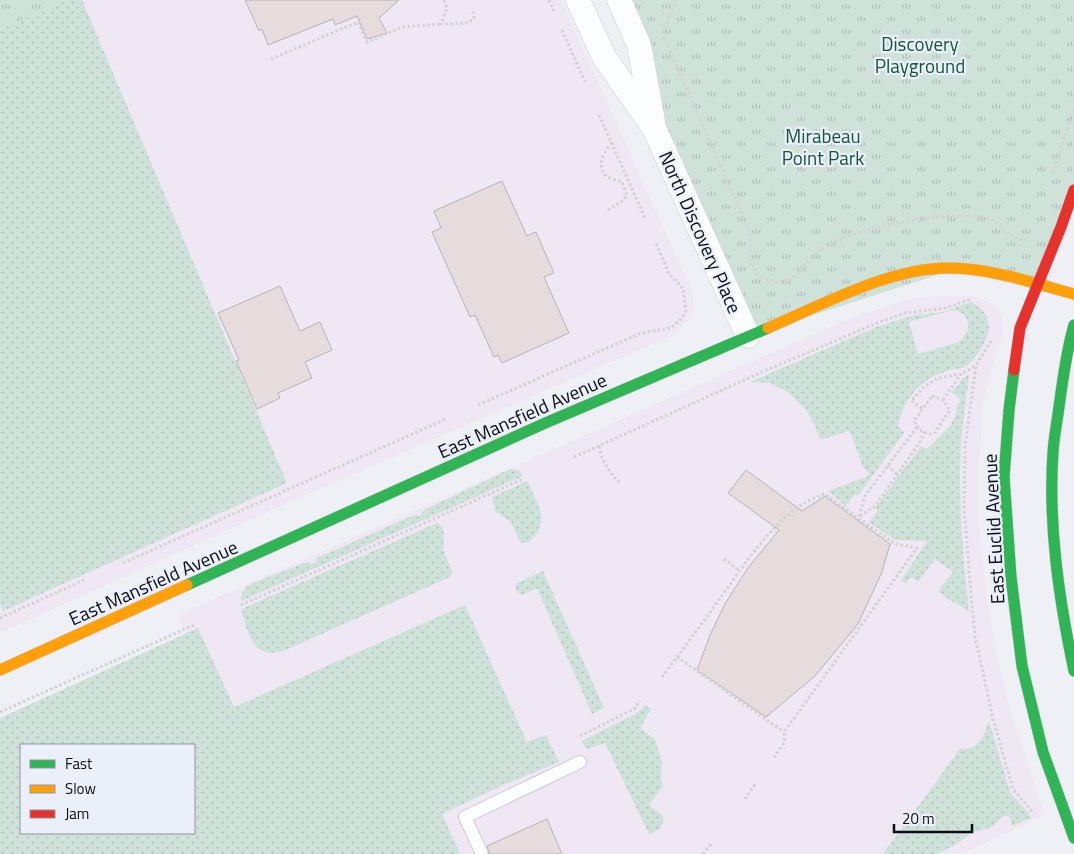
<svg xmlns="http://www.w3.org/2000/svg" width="1074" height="854" viewBox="0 0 1074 854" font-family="'Titillium Web',sans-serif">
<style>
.commercial{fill:#efe7f3}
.grass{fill:url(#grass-dots);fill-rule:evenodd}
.park{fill:url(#park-tufts)}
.building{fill:#e6dbdd;stroke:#b5b4b6}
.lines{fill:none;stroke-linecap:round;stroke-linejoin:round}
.lane-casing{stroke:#cacbd0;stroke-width:14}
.street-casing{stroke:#cacbd0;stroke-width:25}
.fast-casing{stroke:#cacbd0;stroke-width:12}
.slow-casing{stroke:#cacbd0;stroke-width:12}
.jam-casing{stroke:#cacbd0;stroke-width:12}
.path{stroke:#d2d2d4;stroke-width:3;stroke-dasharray:2.5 2.5;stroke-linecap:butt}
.lane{stroke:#fcfdfe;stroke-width:12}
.street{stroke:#fcfdfe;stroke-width:24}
.fast{stroke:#30b455;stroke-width:11}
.slow{stroke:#ff9f0a;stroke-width:11}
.jam{stroke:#e5322d;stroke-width:11}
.labels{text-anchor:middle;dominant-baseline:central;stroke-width:4.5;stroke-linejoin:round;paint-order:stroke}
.park-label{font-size:19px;fill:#14563b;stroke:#ebeff9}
.street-label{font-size:19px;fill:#0c0e11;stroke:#ebeff9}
</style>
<defs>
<pattern id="grass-dots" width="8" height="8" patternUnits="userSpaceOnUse" patternTransform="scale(1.25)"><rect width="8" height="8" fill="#cfe2da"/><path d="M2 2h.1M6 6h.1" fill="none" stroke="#b1c1ba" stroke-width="1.8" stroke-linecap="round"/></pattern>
<pattern id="park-tufts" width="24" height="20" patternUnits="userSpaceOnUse" patternTransform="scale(1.25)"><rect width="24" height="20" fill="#cfe2da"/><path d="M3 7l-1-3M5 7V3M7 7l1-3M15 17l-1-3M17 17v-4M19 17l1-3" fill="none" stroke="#b1c1ba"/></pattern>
</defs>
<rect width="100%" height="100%" fill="#eef0f6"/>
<g class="commercial">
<polygon points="67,0 561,0 692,291 694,310 685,324 673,335 287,503 0,633 0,29"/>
<polygon points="952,296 974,296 991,303 999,310 1002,322 1004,334 997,350 983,401 979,465 979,526 986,589 996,652 1010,710 1044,815 961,854 460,854 441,814 244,770 178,615 855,316 919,297"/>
</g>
<g class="grass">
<polygon points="67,0 82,0 287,483 3,611 0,604 0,29"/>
<path d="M 971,302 C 995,315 992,333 978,353 C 975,358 971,363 965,367 C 962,368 958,369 954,369 C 943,372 932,376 923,383 C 910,393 901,410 898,426 L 904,433 L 858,496 L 855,494 L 846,506 L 828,491 L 867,477 L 869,473 L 863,467 L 850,432 L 848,431 L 823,439 L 819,438 L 815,426 L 806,410 L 789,393 L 770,383 L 750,382 L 876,327 L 915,315 L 943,312 ZM 953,310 C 972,313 972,331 959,342 L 918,354 L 909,322 Z"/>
<path d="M 969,374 C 967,398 962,422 961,447 C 958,502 963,557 969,612 L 958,604 L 952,602 L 938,591 L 953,572 L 935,559 L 918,582 L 911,577 L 906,584 L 901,580 L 927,541 L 894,540 L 869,522 L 878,510 L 875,508 L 921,446 L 927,449 L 950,426 L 954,419 L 960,399 L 952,392 L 963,378 Z"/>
<path d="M 510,469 L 518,470 L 523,476 L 241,601 C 241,592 245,587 253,583 L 307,562 L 311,564 L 316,562 L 317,558 L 414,515 L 418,516 L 422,514 L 424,510 Z"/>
<path d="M 527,481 C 536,501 550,518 534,537 C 530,542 526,544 520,542 L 511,522 L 495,511 L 492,497 Z"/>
<path d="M 437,523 L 442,527 L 444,533 L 443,549 L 451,569 L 452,574 L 448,578 L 283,651 C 252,660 248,632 241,609 Z"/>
<path d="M 543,571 L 604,708 L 592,714 L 537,588 L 522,595 C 517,593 515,590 516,584 L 519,582 Z"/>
<path d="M 465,605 L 527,742 L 546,735 L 559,762 L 503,785 L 442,814 L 460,854 L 0,854 L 0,718 L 198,628 L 234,707 ZM 21,745 L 194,745 L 194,833 L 21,833 Z"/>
<polygon points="645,705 651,709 640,728 655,739 662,762 661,780 663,786 649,805 661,814 664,818 660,829 649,834 605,743 588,749 585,747 582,741 637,713"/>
<path d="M 989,721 L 1010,792 L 1028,812 L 1031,818 L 1012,826 L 1011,819 L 1008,816 L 1003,816 L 992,827 L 972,833 L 955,845 L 937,854 L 883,854 L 960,749 C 978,750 984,737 989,721 Z"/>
</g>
<g class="park">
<polygon points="0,0 67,0 0,29"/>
<polygon points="619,0 1074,0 1074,190 1037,284 956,269 748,336 654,128"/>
</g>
<g class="building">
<polygon points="245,0 399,0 379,18 387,33 367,39 357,16 335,25 333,19 268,45 262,29 259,31"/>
<polygon points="502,181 527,236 536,232 554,273 544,277 569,333 502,363 498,355 494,357 475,315 470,317 432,232 441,228 434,211"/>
<polygon points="280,286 300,331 320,322 332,350 305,362 312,378 278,393 280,398 257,409 236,361 239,360 218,313"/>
<polygon points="746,470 802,511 825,496 890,544 882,572 858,624 815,676 766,717 697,670 710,635 726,602 748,568 779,530 728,493"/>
<polygon points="547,819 562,854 490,854 487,846"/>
</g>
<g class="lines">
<defs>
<polyline id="lane" points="482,854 465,817 580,762"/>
<g id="street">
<polyline points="578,0 604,57 654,128 748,336"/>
<polyline points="619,0 639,45 653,121"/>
</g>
<g id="fast">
<path d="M 1074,325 C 1066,352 1063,379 1059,407 C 1057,422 1054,437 1053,452 C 1048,526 1059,599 1074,671"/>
<polyline points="1014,370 1009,410 1004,477 1011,577 1022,666 1043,752 1074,838"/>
<polyline points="187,585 543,424 768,328"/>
</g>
<g id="slow">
<path d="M 768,328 C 822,305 889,268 948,268 C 991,268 1033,283 1074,294"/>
<polyline points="0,670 187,585"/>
</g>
<polyline id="jam" points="1014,370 1020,328 1061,227 1074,190"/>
</defs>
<use href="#lane" class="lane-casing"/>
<use href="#street" class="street-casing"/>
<use href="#fast" class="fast-casing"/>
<use href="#slow" class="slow-casing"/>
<use href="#jam" class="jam-casing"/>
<g class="path">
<polyline points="444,0 447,8 441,24 468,23 474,18 473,12"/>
<polyline points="549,0 554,11"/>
<polyline points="562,30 585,82"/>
<polyline points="663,33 670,14 677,0"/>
<path d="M 664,37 L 750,233 C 751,256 747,278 778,282 C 797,284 804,260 819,251 C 853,230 899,221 939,217 C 952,216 980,214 992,220 C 1004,226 1012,243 1027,239"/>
<polyline points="271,59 358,22 367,42 402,27 441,24"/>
<polyline points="599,115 645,218"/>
<polyline points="1053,173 1074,107"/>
<path d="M 608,210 L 621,202 L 627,195 L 622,182 C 618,180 614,180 610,178 C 594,170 603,152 612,143"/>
<polyline points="991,341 976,365 965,446 964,507 971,595 975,637 984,677 993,719 1013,789 1034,814"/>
<path d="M 932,396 L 943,400 L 950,410 L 934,434 C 924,434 918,430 914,421 Z"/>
<polyline points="943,400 961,374"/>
<polyline points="478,405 641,333 671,328 682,318 686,311 683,288 669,274 656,243"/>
<polyline points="922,408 911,401 924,387 938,378 961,374 975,366"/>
<polyline points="917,427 865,496 859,517 875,506 920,442 924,432"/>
<path d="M 599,446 C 602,461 608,471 619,482"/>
<polyline points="574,457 762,372 877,323 905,313 946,308 971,299"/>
<polyline points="887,466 897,474"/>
<polyline points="724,559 740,571"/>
<polyline points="123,563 446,419"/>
<polyline points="241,605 523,479"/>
<polyline points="0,618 84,580"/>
<polyline points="677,657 784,732"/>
<path d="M 662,677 C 681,652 700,626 719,600 C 744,565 781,506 825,494 L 895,544 L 917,548 L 784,732 L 784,743 L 773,759"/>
<polyline points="0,712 194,625"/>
<polyline points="580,736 634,709 640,701"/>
<polyline points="745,799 756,783"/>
<polyline points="703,854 711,844"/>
</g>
<use href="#lane" class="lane"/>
<use href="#street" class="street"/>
<use href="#fast" class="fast"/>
<use href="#slow" class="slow"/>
<use href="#jam" class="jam"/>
</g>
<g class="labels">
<g class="park-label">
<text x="920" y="43">Discovery<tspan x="920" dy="22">Playground</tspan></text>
<text x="823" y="135">Mirabeau<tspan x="823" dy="22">Point Park</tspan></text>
</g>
<g class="street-label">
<text transform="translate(701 232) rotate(66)">North Discovery Place</text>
<text transform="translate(522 415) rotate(-24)">East Mansfield Avenue</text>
<text transform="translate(993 529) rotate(-93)">East Euclid Avenue</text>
<text transform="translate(153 582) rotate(-24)">East Mansfield Avenue</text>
</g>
</g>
<rect x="20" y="744" width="175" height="90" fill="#ebeff9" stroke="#92959c"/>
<rect x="30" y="760" width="25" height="8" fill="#30b455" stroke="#92959c"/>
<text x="65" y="769" font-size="15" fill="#0c0e11">Fast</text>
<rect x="30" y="785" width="25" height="8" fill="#ff9f0a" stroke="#92959c"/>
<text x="65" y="794" font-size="15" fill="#0c0e11">Slow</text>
<rect x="30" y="810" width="25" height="8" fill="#e5322d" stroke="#92959c"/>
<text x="65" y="819" font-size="15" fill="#0c0e11">Jam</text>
<path d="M894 824v8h78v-8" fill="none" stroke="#0c0e11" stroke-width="2.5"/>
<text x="902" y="824" font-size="15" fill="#0c0e11" stroke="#ebeff9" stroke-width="4" paint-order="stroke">20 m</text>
</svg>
